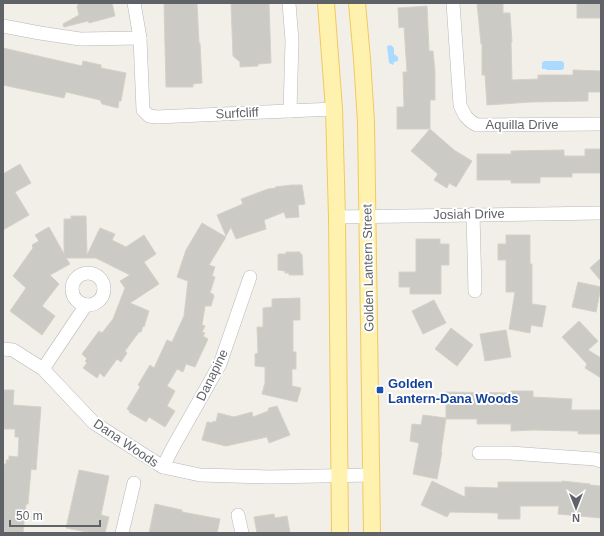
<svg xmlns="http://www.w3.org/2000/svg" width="604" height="536" viewBox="0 0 604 536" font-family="Helvetica,sans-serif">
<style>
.water{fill:#aadaff}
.building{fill:#cccac5;stroke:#d6d1c6}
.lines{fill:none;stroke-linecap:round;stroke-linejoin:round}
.minor-casing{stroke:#b5b8bc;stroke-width:14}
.major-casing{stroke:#f2c960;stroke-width:18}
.minor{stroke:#fff;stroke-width:13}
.major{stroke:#fff2af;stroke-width:16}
.transit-dot{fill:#1a4fb4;stroke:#fff;stroke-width:1.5}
.labels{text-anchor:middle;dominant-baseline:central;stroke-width:4;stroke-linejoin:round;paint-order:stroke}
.street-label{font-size:13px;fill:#5f6368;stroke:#fff}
.transit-label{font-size:13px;font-weight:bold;fill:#164399;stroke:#fff;text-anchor:start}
</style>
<rect width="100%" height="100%" fill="#f1efe8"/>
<g class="water">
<polygon points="391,45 394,48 394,54 398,57 398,61 394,62 393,65 389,63 387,46"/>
<polygon points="544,61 562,61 564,63 564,68 562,70 547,70 546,69 542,69 542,63"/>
</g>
<g class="building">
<polygon points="78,3 112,3 115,16 89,23 88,21 64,27 63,24 79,15 77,6 78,6"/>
<polygon points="164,3 197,3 199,43 200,43 202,83 193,84 193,87 166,87"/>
<polygon points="231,3 269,3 271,63 258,64 258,66 240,67 240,62 233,56"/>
<polygon points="477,3 503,3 503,13 510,13 512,42 511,42 512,80 538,79 538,75 573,75 573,70 601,71 601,92 588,92 588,101 532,102 487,105 485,75 482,75 482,44 481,44"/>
<rect x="577" y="3" width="24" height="15"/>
<polygon points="427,6 429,51 433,51 435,72 435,100 430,100 430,129 397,129 397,107 404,107 403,72 407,72 404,27 399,28 398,8"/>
<polygon points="3,48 82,66 83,61 101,65 101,68 126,73 121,101 119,101 118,108 102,104 100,100 66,92 64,98 3,85"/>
<polygon points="430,129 454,150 472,161 456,187 449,183 447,188 434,180 438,174 411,151"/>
<polygon points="585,149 601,149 601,173 572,173 572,177 540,177 540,183 511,183 511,180 477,180 477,154 511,154 511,151 564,150 564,156 585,156"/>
<polygon points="20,164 31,183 15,192 29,215 3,230 3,174"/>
<polygon points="292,185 302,185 305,204 298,205 299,217 286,218 284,212 264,220 266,229 236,239 231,227 226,236 217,215 243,204 241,199 268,189 276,188 275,187"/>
<polygon points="71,216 86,216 87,255 100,228 115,234 112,240 126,247 144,235 156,254 144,262 159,284 130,303 149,311 144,327 143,326 141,332 139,332 125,351 127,353 121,362 117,359 104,377 100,373 97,378 83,368 87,363 85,361 87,359 82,354 99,331 102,333 113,319 125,288 120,281 130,275 96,258 66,258 70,264 50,275 59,284 42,306 55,316 42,335 10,311 26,288 13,276 33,248 32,245 39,241 35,235 49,227 64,254 64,219 71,219"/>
<polygon points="202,223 226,237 209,265 215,267 212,276 215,277 210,293 213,294 214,296 211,306 205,306 202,325 205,326 202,332 205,333 203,336 208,339 195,367 186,364 183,372 177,369 167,386 175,391 167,406 175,411 165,427 149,417 146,422 129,412 130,411 127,409 140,387 138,385 150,365 154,368 167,340 172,342 184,316 188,281 177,277 186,250"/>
<polygon points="506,235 530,235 530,264 532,264 532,304 546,306 542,327 531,325 530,333 509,329 515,292 506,292 506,260 498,260 498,244 506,244"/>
<polygon points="416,239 440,239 440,244 449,244 449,265 441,265 441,294 410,294 410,287 399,287 399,272 416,272"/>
<polygon points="286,252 300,252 300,254 302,254 303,275 289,275 289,273 285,273 285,271 278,270 278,254 286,254"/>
<polygon points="601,258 601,281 590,268"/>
<polygon points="578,282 601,287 596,312 572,307"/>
<polygon points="300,298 300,320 293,320 293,352 296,352 296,369 292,369 292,386 301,388 297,402 262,394 265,383 265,367 255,366 255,354 258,353 257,327 263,327 263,308 272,307 272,299"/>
<polygon points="434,300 446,323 423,334 412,311"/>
<polygon points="579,321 598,341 588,350 601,358 601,378 585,368 587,364 562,337"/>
<polygon points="451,328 473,345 457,366 435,349"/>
<polygon points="506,330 511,357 485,361 480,334"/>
<polygon points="3,390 14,390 13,405 41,407 36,470 31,469 28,504 26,504 23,533 3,532 3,464 6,464 6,460 9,460 9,456 18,457 19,437 15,437 15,429 3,429"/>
<polygon points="511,391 533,391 533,397 572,399 571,410 601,410 601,434 578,434 578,431 533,430 511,431 511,424 477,424 477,419 446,419 446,392 511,393"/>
<polygon points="277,406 290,435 269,443 267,437 226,446 202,440 207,422 213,423 213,421 216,422 218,413 234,417 252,412 253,417 268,411 269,408"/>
<polygon points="423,415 446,418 441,452 442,452 437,479 413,474 419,443 410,441 412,424 421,425"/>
<polygon points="79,470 109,476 101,515 109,517 105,533 92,533 66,528"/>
<polygon points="432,481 465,497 465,487 498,488 498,482 562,482 562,481 590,484 590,485 601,486 601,518 558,514 559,506 520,506 520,519 498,519 498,513 450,512 447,517 421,505"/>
<polygon points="155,504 182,510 182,512 220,519 217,533 149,533"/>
<polygon points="274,514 275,518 287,516 290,533 257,533 254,517"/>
</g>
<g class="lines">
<defs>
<g id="minor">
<polyline points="134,3 140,38 143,110 149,116 157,117 334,109"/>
<polyline points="289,3 292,41 290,111"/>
<path d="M 453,3 L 460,105 C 464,115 468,121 477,125 L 601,124"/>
<polyline points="3,26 40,33 80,39 140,38"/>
<polyline points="473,214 475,291"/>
<polyline points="337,217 601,213"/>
<circle cx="88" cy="289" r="16"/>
<polyline points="3,349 13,350 43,369 94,423 163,467 200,475 269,477 371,475"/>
<polyline points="43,369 86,305"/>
<polyline points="479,453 510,453 595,459 601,461"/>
<polyline points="163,467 172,449 220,364 250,277"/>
<polyline points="238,515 242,533"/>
<polyline points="122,533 134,483"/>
</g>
<g id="major">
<polyline points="326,3 334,109 337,217 340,533"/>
<polyline points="357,3 362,59 366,122 372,533"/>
</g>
</defs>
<use href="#minor" class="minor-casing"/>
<use href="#major" class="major-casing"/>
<use href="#minor" class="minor"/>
<use href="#major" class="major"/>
</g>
<rect class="transit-dot" x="376" y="386" width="8" height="8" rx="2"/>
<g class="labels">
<g class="street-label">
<text transform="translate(237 113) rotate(-3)">Surfcliff</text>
<text x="522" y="124">Aquilla Drive</text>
<text transform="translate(469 214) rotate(-1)">Josiah Drive</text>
<text transform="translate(368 268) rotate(-91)">Golden Lantern Street</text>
<text transform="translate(212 375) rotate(-64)">Danapine</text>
<text transform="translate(126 443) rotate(34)">Dana Woods</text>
</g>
<g class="transit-label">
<text x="388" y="383">Golden<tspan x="388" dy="15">Lantern-Dana Woods</tspan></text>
</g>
</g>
<rect width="604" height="536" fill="none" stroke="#5f6368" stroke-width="8"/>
<g transform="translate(576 508) rotate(180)" stroke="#ffffff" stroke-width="3" paint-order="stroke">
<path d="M0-3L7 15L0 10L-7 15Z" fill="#5f6368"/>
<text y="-6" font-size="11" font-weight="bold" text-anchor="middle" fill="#5f6368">N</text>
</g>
<path d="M10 520v6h90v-6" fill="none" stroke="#5f6368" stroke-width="2"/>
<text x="16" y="520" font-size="12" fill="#5f6368" stroke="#ffffff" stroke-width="3" paint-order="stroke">50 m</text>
</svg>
